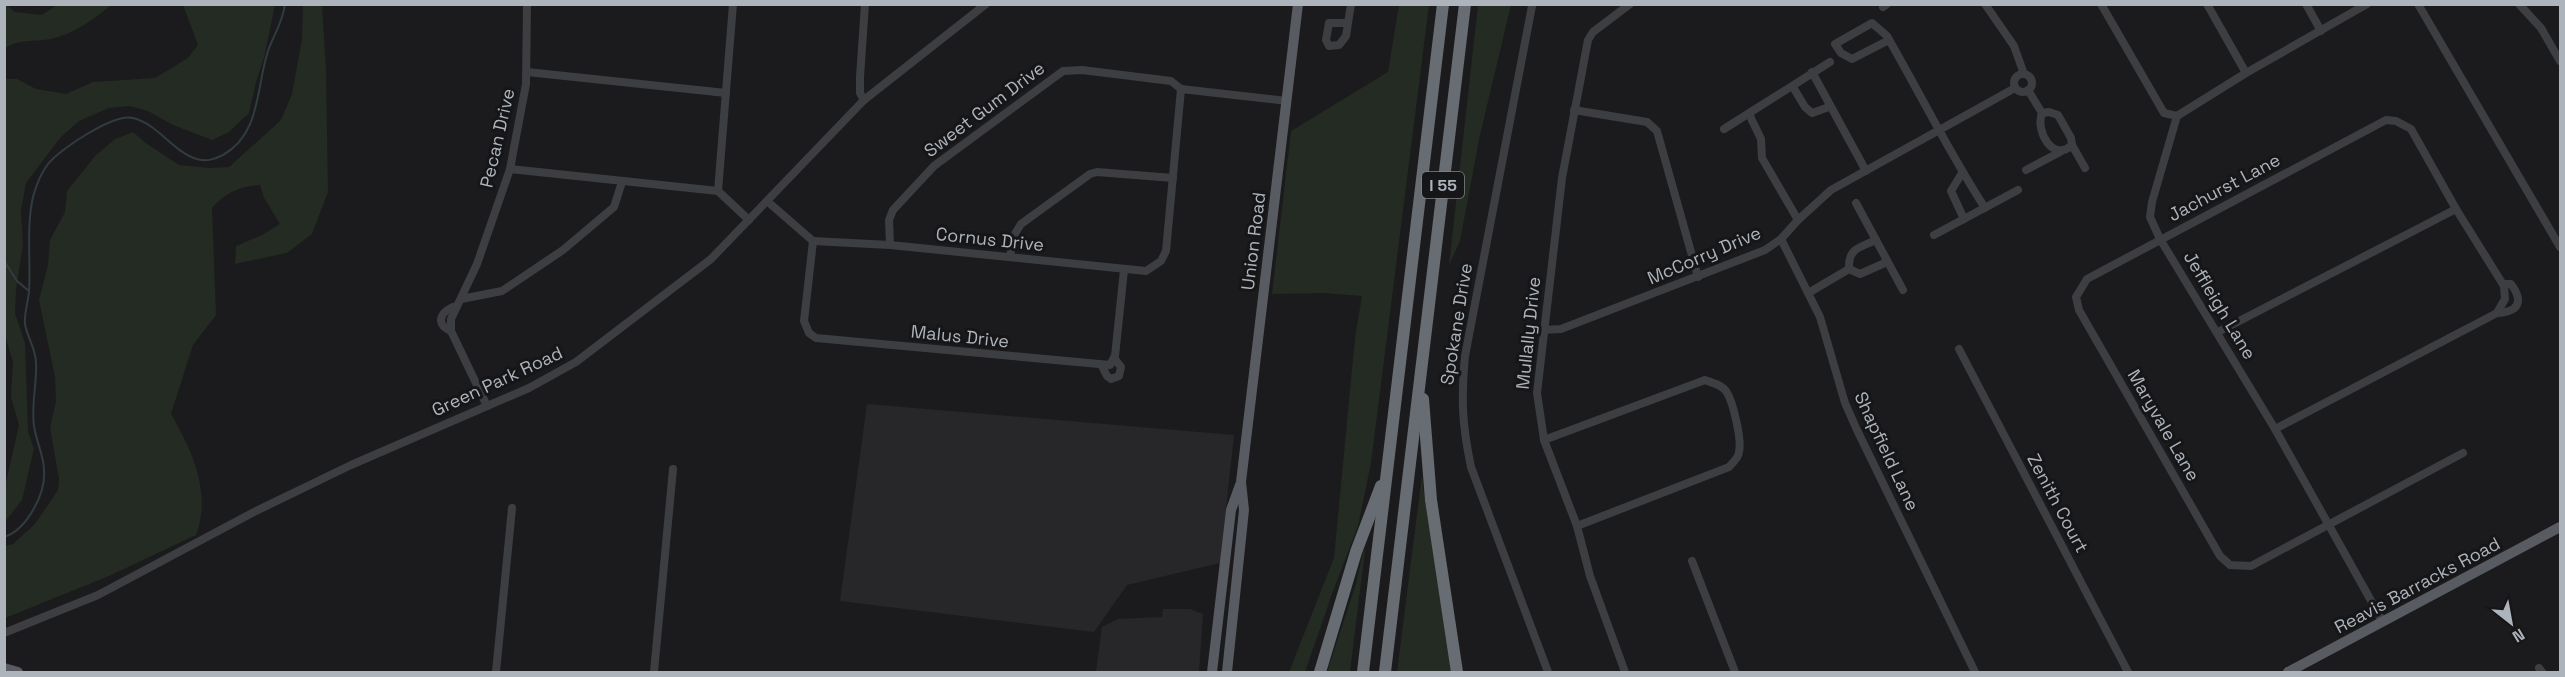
<svg xmlns="http://www.w3.org/2000/svg" width="2565" height="677" viewBox="0 0 2565 677" font-family="'Space Grotesk',sans-serif">
<style>
.built{fill:#27272a}
.green{fill:#232b22}
.lines{fill:none;stroke-linecap:round;stroke-linejoin:round}
.stream{stroke:#313c41;stroke-width:2}
.minor{stroke:#3c3e42;stroke-width:8}
.major{stroke:#585b61;stroke-width:10}
.highway{stroke:#686d73;stroke-width:12}
.labels{text-anchor:middle;dominant-baseline:central;stroke-width:6;stroke-linejoin:round;paint-order:stroke}
.shield{fill:#161618;stroke:#80858b;stroke-width:1.5}
.shield-label{font-size:16px;font-weight:bold;fill:#aeb4bc}
.street-label{font-size:18px;fill:#aeb4bc;stroke:#161618}
</style>
<rect width="100%" height="100%" fill="#1b1b1d"/>
<g class="built">
<polygon points="867,404 1234,435 1220,563 1127,585 1094,632 840,601"/>
<polygon points="1163,609 1190,609 1203,614 1199,672 1096,671 1102,627 1118,619 1162,617"/>
</g>
<g class="green">
<path d="M 5,4 L 15,12 L 42,15 L 57,5 L 111,5 C 95,19 72,35 50,39 C 34,42 18,39 5,48 Z"/>
<polygon points="183,5 275,5 264,58 256,82 249,113 229,132 212,140 173,125 148,111 130,106 109,108 79,121 60,138 26,183 21,210 23,244 16,290 15,313 25,343 28,431 34,449 22,500 5,522 5,487 19,425 11,397 13,362 4,332 5,79 17,79 36,89 66,94 93,82 155,78 188,58 198,45"/>
<path d="M 303,5 L 322,5 L 326,71 L 328,192 L 312,234 L 287,253 L 235,264 L 236,246 L 262,235 L 280,224 L 264,198 L 260,185 C 241,186 225,193 212,208 L 216,315 L 193,345 L 171,414 C 192,450 212,493 196,535 L 109,576 L 5,618 L 5,546 L 13,544 L 35,524 L 58,490 L 59,479 L 50,427 L 56,401 L 55,377 L 39,300 L 48,265 L 50,240 L 65,212 L 67,191 L 96,155 L 115,139 L 133,132 L 147,144 L 179,165 L 209,168 L 229,167 L 281,120 L 292,94 L 302,39 Z"/>
<polygon points="1399,5 1429,5 1371,463 1358,526 1332,594 1305,672 1289,672 1334,558 1355,338 1362,296 1323,293 1272,294 1291,131 1388,72"/>
<polygon points="1478,5 1511,5 1480,135 1460,241 1449,265"/>
<polygon points="1422,475 1424,494 1452,672 1397,672"/>
<polygon points="1365,550 1350,672 1327,672 1356,584 1363,552"/>
</g>
<g class="lines">
<g class="stream">
<polyline points="4,261 17,281 29,291"/>
<path d="M 4,537 C 27,530 46,493 44,470 C 44,456 36,441 34,426 C 31,406 37,384 36,363 C 36,349 27,337 25,324 C 24,314 28,302 29,292 C 31,260 26,228 33,197 C 36,186 41,173 48,164 C 60,149 114,113 133,118 C 158,124 173,152 197,159 C 207,162 215,159 223,155 C 261,134 256,87 268,51 C 274,34 283,22 285,4"/>
</g>
<g class="minor">
<polyline points="1985,4 2014,46 2024,74"/>
<polyline points="2101,4 2164,113 2177,116 2152,202 2150,217 2160,239 2275,429 2383,622"/>
<polyline points="2207,4 2246,73"/>
<polyline points="2306,4 2321,31"/>
<polyline points="2418,4 2560,247"/>
<polyline points="2519,4 2541,28 2560,61"/>
<path d="M 1532,6 L 1465,356 C 1461,400 1462,424 1471,467 L 1548,672"/>
<polyline points="1883,7 1887,4"/>
<polyline points="1347,23 1329,23 1326,40 1329,46 1339,45 1346,36 1351,4"/>
<path d="M 1889,40 L 1852,59 L 1841,53 L 1835,44 L 1872,23 L 1887,36 L 1892,45 C 1923,99 1951,156 1985,208"/>
<polyline points="527,72 726,93"/>
<polyline points="1812,72 1866,171"/>
<circle cx="2023" cy="83" r="9"/>
<polyline points="1793,87 1805,107 1812,113 1829,107"/>
<path d="M 2028,90 L 2042,113 L 2049,112 L 2058,115 L 2071,138 L 2072,145 C 2053,163 2035,131 2042,113"/>
<polyline points="864,100 860,93 860,77 865,4"/>
<polyline points="1574,110 1647,122 1657,131 1698,277"/>
<polyline points="1749,114 1761,139 1762,158 1798,220"/>
<polyline points="2177,116 2246,73 2367,4"/>
<polyline points="1724,129 1830,62"/>
<polyline points="2072,145 2085,168"/>
<polyline points="510,169 718,191 749,220"/>
<polyline points="2026,170 2060,152"/>
<polyline points="1962,173 1951,191 1964,219"/>
<polyline points="718,191 733,4"/>
<polyline points="767,201 813,241 804,321 809,333 816,338 1110,365 1115,356 1124,270"/>
<polyline points="1856,203 1903,290"/>
<polyline points="1934,235 2018,190"/>
<polyline points="1781,239 1820,317 1845,403 1857,430 1975,672"/>
<polyline points="813,241 890,245 1146,271 1161,261 1166,251 1181,89"/>
<polyline points="890,245 889,220 893,210 934,166 1063,71 1082,70 1171,81 1181,89 1287,101"/>
<polyline points="1010,257 1013,237 1021,224 1090,174 1097,172 1173,178"/>
<path d="M 1849,269 C 1848,248 1859,248 1876,240"/>
<polyline points="1849,269 1860,274 1887,262"/>
<polyline points="1810,292 1849,269"/>
<polyline points="461,299 502,291 563,250 614,207 622,182"/>
<path d="M 2497,313 C 2517,312 2525,303 2511,284 L 2503,284"/>
<polyline points="1543,330 1561,329 1765,250 1781,239 1798,220 1831,190 2015,88"/>
<path d="M 451,331 C 433,324 442,309 457,306"/>
<polyline points="2218,332 2456,209"/>
<polyline points="1959,349 2128,672"/>
<polyline points="1102,366 1107,376 1111,379 1119,376 1121,367 1114,358"/>
<polyline points="487,406 451,331 451,319 477,264 510,169 526,84 527,4"/>
<polyline points="2275,429 2497,313 2505,299 2504,286 2456,209 2411,129 2396,121 2386,120 2087,279 2076,297 2079,310 2220,556 2230,565 2251,566 2463,453"/>
<path d="M 1544,440 L 1705,380 C 1713,383 1722,385 1726,391 C 1733,401 1742,440 1739,452 C 1738,459 1733,462 1729,467 L 1577,526"/>
<polyline points="1692,561 1735,672"/>
<polyline points="4,633 98,595 254,512 351,465 529,388 576,362 711,259 864,100 986,4"/>
<polyline points="2539,668 2542,672"/>
<polyline points="496,672 512,508"/>
<polyline points="654,672 673,469"/>
<polyline points="1625,672 1590,576 1577,526 1544,440 1537,393 1562,178 1588,40 1593,32 1630,4"/>
</g>
<g class="major">
<polyline points="4,668 18,672"/>
<polyline points="1212,672 1231,510 1240,485"/>
<polyline points="1227,672 1244,510 1241,482 1298,4"/>
<polyline points="2288,672 2560,527"/>
</g>
<g class="highway">
<polyline points="1423,399 1431,500 1457,672"/>
<polyline points="1320,672 1356,552 1381,486"/>
<polyline points="1363,672 1443,4"/>
<polyline points="1385,672 1465,4"/>
</g>
</g>
<g class="labels">
<rect class="shield" x="1422" y="172" width="42" height="26" rx="4.5"/>
<g class="shield-label">
<text x="1443" y="185">I 55</text>
</g>
<g class="street-label">
<text transform="translate(984 109) rotate(-37)">Sweet Gum Drive</text>
<text transform="translate(497 138) rotate(-77)">Pecan Drive</text>
<text transform="translate(2224 187) rotate(-28)">Jachurst Lane</text>
<text transform="translate(990 239) rotate(6)">Cornus Drive</text>
<text transform="translate(1253 241) rotate(-83)">Union Road</text>
<text transform="translate(1704 255) rotate(-23)">McCorry Drive</text>
<text transform="translate(2220 305) rotate(59)">Jeffleigh Lane</text>
<text transform="translate(1456 324) rotate(-81)">Spokane Drive</text>
<text transform="translate(1528 333) rotate(-84)">Mullally Drive</text>
<text transform="translate(960 336) rotate(6)">Malus Drive</text>
<text transform="translate(497 381) rotate(-25)">Green Park Road</text>
<text transform="translate(2164 425) rotate(60)">Maryvale Lane</text>
<text transform="translate(1887 451) rotate(65)">Shapfield Lane</text>
<text transform="translate(2058 503) rotate(62)">Zenith Court</text>
<text transform="translate(2417 585) rotate(-28)">Reavis Barracks Road</text>
</g>
</g>
<rect width="2565" height="677" fill="none" stroke="#aeb4bc" stroke-width="12"/>
<g transform="translate(2511 623) rotate(149)" stroke="#161618" stroke-width="4.5" paint-order="stroke">
<path d="M0-4.5L10 22L0 15L-10 22Z" fill="#aeb4bc"/>
<text y="-9" font-size="16" font-weight="bold" text-anchor="middle" fill="#aeb4bc">N</text>
</g>
</svg>
